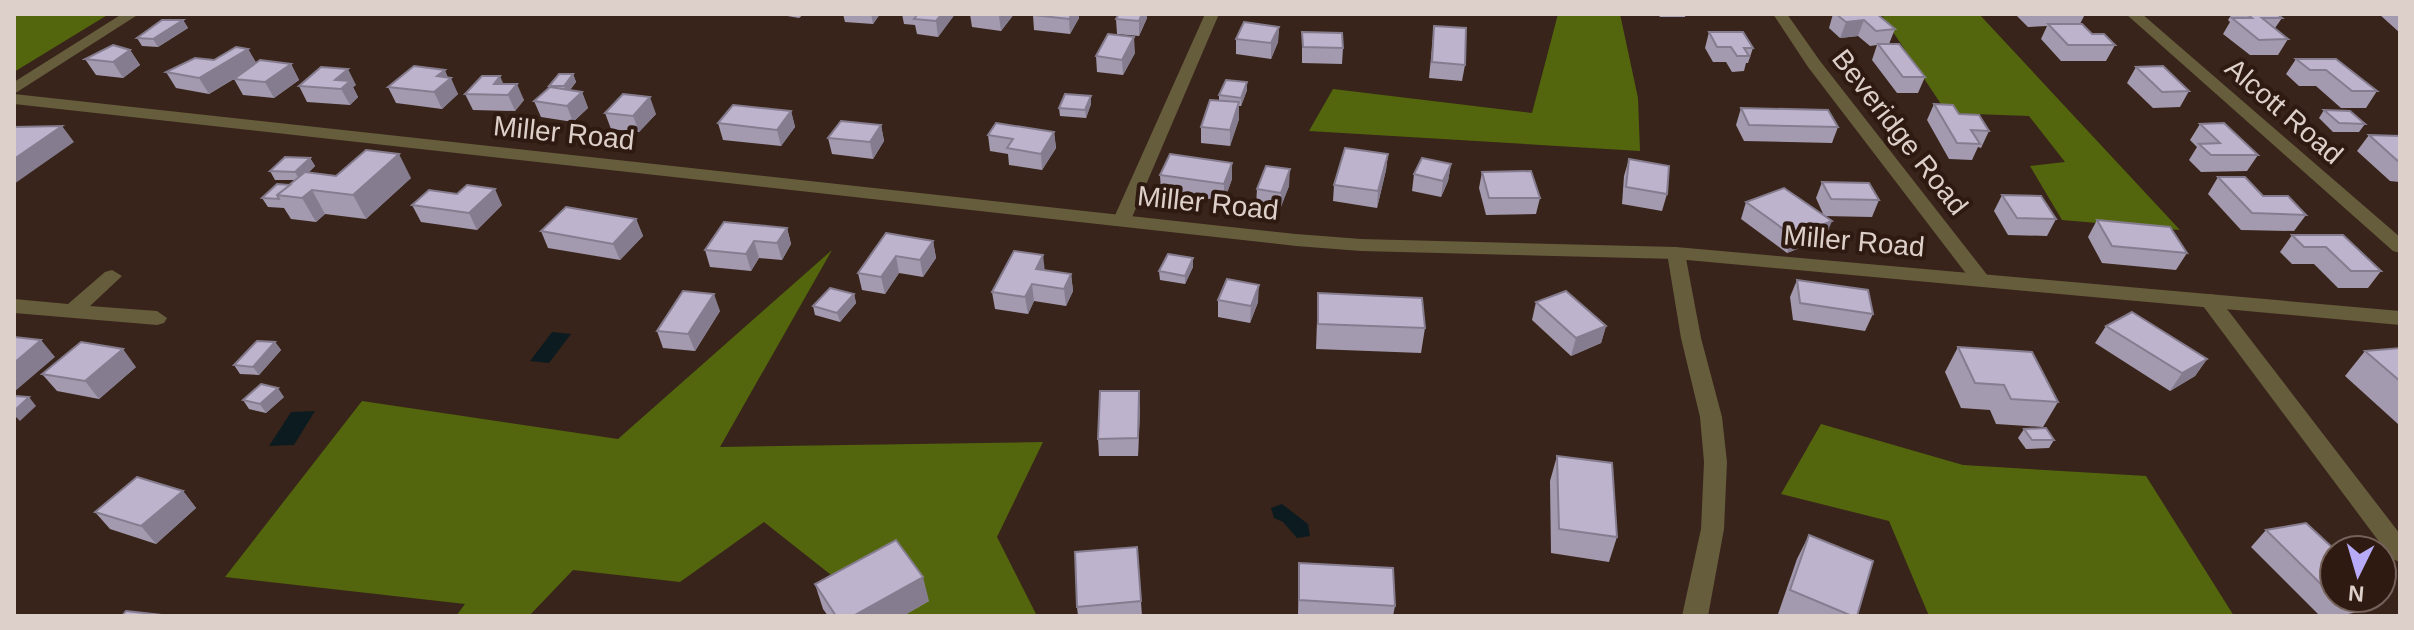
<svg xmlns="http://www.w3.org/2000/svg" width="2414" height="630" viewBox="0 0 2414 630" font-family="Arial,sans-serif">
<style>
.forest{fill:#53660d}
.water{fill:#0c1b1f}
.lines{fill:none;stroke-linecap:round;stroke-linejoin:round}
.minor{fill:#665d3d;fill-rule:evenodd}
.tertiary{fill:#665d3d;fill-rule:evenodd}
.wall{fill:#a39aaf}
.shaded-wall{fill:#857d8f}
.building{fill:#beb3cc;stroke:#857d8f;stroke-width:2}
.labels{text-anchor:middle;dominant-baseline:central;stroke-width:8;stroke-linejoin:round;paint-order:stroke}
.street-label{font-size:28px;fill:#ddcfc9;stroke:#2e1a10}
</style>
<rect width="100%" height="100%" fill="#38241a"/>
<g class="forest">
<polygon points="14,14 109,14 14,72"/>
<polygon points="1558,14 1620,14 1638,98 1640,151 1309,131 1333,89 1532,113"/>
<polygon points="1881,14 1979,14 2180,230 2062,220 2030,166 2065,162 2029,116 1947,113"/>
<polygon points="832,250 720,447 1043,442 997,537 1037,616 883,616 764,522 680,582 573,570 529,616 456,616 465,604 225,577 362,401 618,439"/>
<polygon points="1821,424 1963,465 2146,476 2234,616 1929,616 1889,521 1781,494"/>
</g>
<g class="water">
<polygon points="552,332 571,334 549,363 530,361"/>
<polygon points="315,411 294,445 269,446 291,412"/>
<polygon points="1282,504 1308,524 1310,536 1297,538 1283,522 1274,518 1271,508"/>
</g>
<g class="lines">
<g class="minor">
<polygon points="1205,14 1219,14 1130,222 1128,226 1114,226 1112,222"/>
<polygon points="1773,14 1787,14 1820,61 1988,276 1991,280 1988,284 1974,284 1808,67"/>
<polygon points="2126,14 2142,14 2400,237 2400,253 2393,251"/>
<polygon points="1676,247 1685,253 1701,338 1722,417 1727,462 1724,529 1708,616 1682,616 1701,529 1704,462 1700,417 1681,338 1667,253"/>
<polygon points="112,270 122,276 90,306 157,311 167,318 164,323 157,325 14,313 14,299 68,304 105,272"/>
<polygon points="2210,294 2217,296 2400,534 2400,562 2392,559 2203,306 2200,301 2203,296"/>
</g>
<g class="tertiary">
<polygon points="122,14 139,14 14,94 14,82"/>
<polygon points="14,94 1296,234 1361,239 1676,247 2400,311 2400,325 1676,259 1361,251 1296,246 14,104"/>
</g>
</g>
<g class="wall">
<polygon points="776,14 804,14 799,18"/>
<polygon points="843,14 880,14 873,24 845,22"/>
<polygon points="902,14 955,14 938,37 917,34 915,25 904,24"/>
<polygon points="970,14 1014,14 1001,31 972,27"/>
<polygon points="1119,14 1147,14 1147,18 1139,36 1117,34 1116,19"/>
<polygon points="1658,14 1686,14 1685,17 1660,17"/>
<polygon points="1833,14 1877,14 1895,29 1889,44 1925,77 1918,93 1897,93 1872,60 1877,45 1870,46 1858,36 1840,38 1829,28"/>
<polygon points="2015,14 2085,14 2080,24 2092,34 2115,45 2106,61 2061,61 2041,39 2047,26 2028,27"/>
<polygon points="2232,14 2277,14 2282,18 2275,28 2288,39 2278,55 2250,55 2223,34 2230,22 2228,20"/>
<polygon points="2379,14 2400,14 2400,33"/>
<polygon points="1033,15 1079,18 1070,34 1034,30"/>
<polygon points="183,20 188,28 158,47 142,46 137,38"/>
<polygon points="1434,26 1465,65 1462,81 1429,78"/>
<polygon points="1279,27 1278,42 1271,59 1236,54 1236,39"/>
<polygon points="1302,32 1343,48 1342,64 1302,63"/>
<polygon points="1709,32 1753,48 1748,63 1746,63 1744,71 1732,72 1726,62 1713,62 1705,48"/>
<polygon points="248,49 256,63 291,64 299,80 274,98 243,95 234,79 209,94 176,88 166,72 214,60"/>
<polygon points="130,50 140,65 123,78 96,75 85,59"/>
<polygon points="1135,53 1123,75 1097,72 1096,56"/>
<polygon points="2296,59 2336,59 2377,91 2366,108 2341,108 2316,86 2299,86 2286,74"/>
<polygon points="2136,67 2189,91 2180,107 2153,108 2127,83"/>
<polygon points="573,74 576,82 570,90 582,92 588,108 573,122 541,117 534,101 550,87 549,86"/>
<polygon points="448,78 458,94 442,109 396,103 388,87"/>
<polygon points="504,84 524,100 515,111 473,110 465,94"/>
<polygon points="356,85 353,87 358,97 350,105 307,102 299,86"/>
<polygon points="1247,90 1241,106 1239,106 1239,119 1230,146 1201,143 1201,127 1219,101 1219,95"/>
<polygon points="1091,96 1091,104 1086,118 1060,116 1059,108"/>
<polygon points="1934,104 1959,114 1989,131 1981,148 1978,147 1972,160 1949,159 1927,120"/>
<polygon points="1741,108 1838,127 1832,143 1744,141 1736,125"/>
<polygon points="2324,110 2365,124 2359,132 2333,132 2319,118"/>
<polygon points="791,111 795,127 781,146 723,140 718,123"/>
<polygon points="605,113 656,114 639,132 611,129"/>
<polygon points="2200,124 2258,155 2247,171 2201,172 2189,160 2197,147 2190,140"/>
<polygon points="881,125 884,141 873,159 832,154 828,138"/>
<polygon points="1054,132 1056,148 1042,170 1009,165 1008,154 990,151 988,135"/>
<polygon points="2369,135 2400,136 2400,182 2390,181 2357,151"/>
<polygon points="1388,154 1386,170 1377,208 1333,201 1334,185"/>
<polygon points="310,158 315,166 308,173 336,176 411,178 366,219 325,214 316,222 291,219 284,208 268,207 262,198 290,185 295,180 275,180 270,171"/>
<polygon points="1629,159 1667,194 1662,211 1622,204 1624,176"/>
<polygon points="1232,163 1232,179 1224,201 1161,192 1160,175"/>
<polygon points="1451,164 1448,181 1441,197 1412,191 1414,174"/>
<polygon points="1482,172 1540,198 1536,214 1486,215 1479,188"/>
<polygon points="2218,177 2263,196 2306,215 2294,231 2241,230 2208,194"/>
<polygon points="1822,182 1879,200 1872,217 1824,216 1816,198"/>
<polygon points="1289,186 1280,209 1256,206 1257,189"/>
<polygon points="457,194 502,205 477,230 421,222 412,205"/>
<polygon points="2002,195 2056,219 2047,236 2008,235 1994,211"/>
<polygon points="1746,202 1825,238 1787,253 1741,219"/>
<polygon points="636,219 643,236 620,260 548,248 541,231"/>
<polygon points="2097,220 2187,253 2176,270 2102,263 2088,237"/>
<polygon points="787,228 791,244 782,260 759,258 751,271 710,267 705,250"/>
<polygon points="886,233 933,241 936,258 923,277 899,273 885,294 862,290 858,273"/>
<polygon points="2292,235 2343,235 2381,271 2368,288 2338,288 2314,264 2292,264 2280,252"/>
<polygon points="1193,258 1193,267 1185,284 1160,280 1159,271"/>
<polygon points="1071,274 1073,291 1066,306 1034,301 1028,314 995,309 992,292"/>
<polygon points="1797,280 1873,314 1865,331 1793,320 1790,297"/>
<polygon points="1318,293 1425,328 1421,353 1316,349"/>
<polygon points="854,294 856,303 840,322 815,315 813,306"/>
<polygon points="1218,300 1258,302 1250,323 1218,317"/>
<polygon points="1536,302 1606,326 1601,343 1571,356 1532,320"/>
<polygon points="720,311 695,351 663,348 657,331"/>
<polygon points="2106,326 2207,359 2195,376 2170,391 2095,343"/>
<polygon points="275,342 281,350 259,375 240,374 234,365"/>
<polygon points="1958,347 2058,402 2043,427 1996,424 1990,410 1961,408 1945,372"/>
<polygon points="2400,348 2400,424 2398,424 2345,376 2365,351"/>
<polygon points="136,367 99,399 57,391 42,374"/>
<polygon points="284,397 266,413 249,409 243,400"/>
<polygon points="1140,408 1138,456 1099,456 1098,439"/>
<polygon points="2024,429 2054,440 2049,448 2026,449 2018,438"/>
<polygon points="1557,456 1617,537 1609,562 1551,553 1550,481"/>
<polygon points="183,491 196,508 156,544 110,529 95,512"/>
<polygon points="2266,530 2334,550 2334,598 2377,598 2364,611 2337,616 2320,616 2251,547"/>
<polygon points="1809,535 1852,616 1782,616 1778,614 1797,559"/>
<polygon points="1137,547 1142,616 1078,616 1077,607"/>
<polygon points="1299,563 1395,606 1393,616 1298,616"/>
<polygon points="815,584 929,601 903,616 828,616 823,609"/>
</g>
<g class="shaded-wall">
<polygon points="871,14 880,14 873,24"/>
<polygon points="942,14 955,14 938,37 936,21"/>
<polygon points="1001,14 1014,14 1001,31 999,16"/>
<polygon points="1072,14 1079,14 1079,18 1070,34 1069,19"/>
<polygon points="1142,14 1147,14 1147,18 1139,36 1139,21"/>
<polygon points="183,20 188,28 158,47 153,39"/>
<polygon points="1864,20 1858,36 1840,38 1846,22"/>
<polygon points="1279,27 1278,42 1271,59 1271,43"/>
<polygon points="1134,37 1135,53 1123,75 1122,60"/>
<polygon points="248,49 257,64 209,94 199,78"/>
<polygon points="130,50 140,65 123,78 113,62"/>
<polygon points="291,64 299,80 274,98 265,82"/>
<polygon points="348,69 356,85 353,87 358,97 350,105 341,89 335,80"/>
<polygon points="445,70 449,80 451,78 458,94 442,109 434,92 437,76"/>
<polygon points="573,74 576,82 567,94 564,86"/>
<polygon points="500,76 507,92 494,84"/>
<polygon points="1247,82 1247,90 1241,106 1241,98"/>
<polygon points="517,84 524,100 515,111 508,95"/>
<polygon points="582,92 588,108 573,122 567,106"/>
<polygon points="1091,96 1091,104 1086,118 1085,110"/>
<polygon points="650,97 656,114 639,132 633,116"/>
<polygon points="1239,102 1239,119 1230,146 1230,130"/>
<polygon points="791,111 795,127 781,146 777,130"/>
<polygon points="881,125 884,141 873,159 870,142"/>
<polygon points="62,126 74,142 14,184 14,159"/>
<polygon points="1054,132 1056,148 1042,170 1041,154"/>
<polygon points="399,154 411,178 366,219 353,195"/>
<polygon points="1388,154 1386,170 1377,208 1378,191"/>
<polygon points="310,158 315,166 300,181 295,172"/>
<polygon points="1232,163 1232,179 1224,201 1224,184"/>
<polygon points="1451,164 1448,181 1441,197 1443,181"/>
<polygon points="1290,169 1289,186 1280,209 1281,193"/>
<polygon points="495,189 502,205 477,230 469,213"/>
<polygon points="312,190 325,214 316,222 302,198"/>
<polygon points="636,219 643,236 620,260 613,244"/>
<polygon points="1832,221 1825,238 1787,253 1793,236"/>
<polygon points="787,228 791,244 782,260 777,243"/>
<polygon points="754,241 759,258 751,271 746,254"/>
<polygon points="933,241 936,258 923,277 920,260"/>
<polygon points="1043,255 1045,272 1036,269"/>
<polygon points="896,256 899,273 885,294 881,277"/>
<polygon points="1193,258 1193,267 1185,284 1185,276"/>
<polygon points="1071,274 1073,291 1066,306 1064,289"/>
<polygon points="1032,284 1034,301 1028,314 1025,297"/>
<polygon points="1259,285 1258,302 1250,323 1251,306"/>
<polygon points="714,294 720,311 695,351 688,334"/>
<polygon points="854,294 856,303 840,322 837,313"/>
<polygon points="1606,326 1601,343 1571,356 1576,338"/>
<polygon points="41,340 55,357 14,392 14,363"/>
<polygon points="275,342 281,350 259,375 253,367"/>
<polygon points="123,349 136,367 99,399 85,381"/>
<polygon points="2207,359 2195,376 2170,391 2182,373"/>
<polygon points="278,388 284,397 266,413 260,404"/>
<polygon points="1139,391 1140,408 1138,456 1138,438"/>
<polygon points="29,397 36,406 20,421 14,415 14,411"/>
<polygon points="183,491 196,508 156,544 141,526"/>
<polygon points="923,577 929,601 903,616 853,616"/>
</g>
<g class="building">
<polygon points="918,14 942,14 936,21 914,19"/>
<polygon points="1034,14 1072,14 1069,19 1033,15"/>
<polygon points="1119,14 1142,14 1139,21 1116,19"/>
<polygon points="1836,14 1877,14 1895,29 1876,31 1864,20 1846,22"/>
<polygon points="2247,14 2277,14 2282,18 2262,18 2288,39 2259,40 2232,18 2252,18"/>
<polygon points="162,20 183,20 153,39 137,38"/>
<polygon points="1244,22 1279,27 1271,43 1236,39"/>
<polygon points="2048,24 2082,24 2092,34 2104,34 2115,45 2068,45"/>
<polygon points="1434,26 1466,28 1465,65 1432,62"/>
<polygon points="1302,32 1342,33 1343,48 1303,47"/>
<polygon points="1709,32 1743,32 1753,48 1744,48 1749,56 1737,56 1731,47 1717,47"/>
<polygon points="1108,34 1134,37 1122,60 1096,56"/>
<polygon points="1878,44 1899,44 1925,77 1903,77"/>
<polygon points="113,45 130,50 113,62 85,59"/>
<polygon points="236,47 248,49 199,78 166,72 195,58 214,60"/>
<polygon points="2296,59 2336,59 2377,91 2352,91 2326,70 2310,70"/>
<polygon points="260,60 291,64 265,82 234,79"/>
<polygon points="414,66 445,70 437,76 451,78 434,92 388,87"/>
<polygon points="2163,66 2189,91 2162,92 2136,67"/>
<polygon points="321,67 348,69 335,80 350,81 341,89 299,86"/>
<polygon points="559,74 573,74 564,86 549,86"/>
<polygon points="482,76 500,76 494,84 517,84 508,95 465,94"/>
<polygon points="1226,80 1247,82 1241,98 1219,95"/>
<polygon points="550,87 582,92 567,106 534,101"/>
<polygon points="623,94 650,97 633,116 605,113"/>
<polygon points="1065,94 1091,96 1085,110 1059,108"/>
<polygon points="1210,100 1239,102 1230,130 1201,127"/>
<polygon points="1934,104 1953,105 1959,114 1979,115 1989,131 1971,130 1980,144 1957,143"/>
<polygon points="733,105 791,111 777,130 718,123"/>
<polygon points="1741,108 1828,110 1838,127 1749,125"/>
<polygon points="2324,110 2350,111 2365,124 2339,123"/>
<polygon points="841,121 881,125 870,142 828,138"/>
<polygon points="996,123 1054,132 1041,154 1007,148 1013,139 988,135"/>
<polygon points="2224,123 2258,155 2211,155 2199,144 2220,143 2200,124"/>
<polygon points="62,126 14,159 14,127"/>
<polygon points="2369,135 2400,136 2400,163"/>
<polygon points="1345,148 1388,154 1378,191 1334,185"/>
<polygon points="366,150 399,154 353,195 312,190 302,198 277,195 305,172 336,176"/>
<polygon points="1170,154 1232,163 1224,184 1160,175"/>
<polygon points="285,157 310,158 295,172 270,171"/>
<polygon points="1422,158 1451,164 1443,181 1414,174"/>
<polygon points="1629,159 1669,166 1667,194 1626,187"/>
<polygon points="1266,166 1290,169 1281,193 1257,189"/>
<polygon points="1531,171 1540,198 1489,198 1482,172"/>
<polygon points="2218,177 2245,177 2263,196 2288,196 2306,215 2252,213"/>
<polygon points="1822,182 1869,183 1879,200 1831,199"/>
<polygon points="277,184 290,185 277,195 279,199 262,198"/>
<polygon points="467,185 495,189 469,213 412,205 429,190 457,194"/>
<polygon points="1784,188 1832,221 1793,236 1746,202"/>
<polygon points="2002,195 2041,196 2056,219 2017,218"/>
<polygon points="566,207 636,219 613,244 541,231"/>
<polygon points="2097,220 2170,227 2187,253 2112,246"/>
<polygon points="724,222 787,228 777,243 754,241 746,254 705,250"/>
<polygon points="886,233 933,241 920,260 896,256 881,277 858,273"/>
<polygon points="2292,235 2343,235 2381,271 2351,271 2326,247 2304,247"/>
<polygon points="1014,251 1043,255 1036,269 1071,274 1064,289 1032,284 1025,297 992,292"/>
<polygon points="1168,254 1193,258 1185,276 1159,271"/>
<polygon points="1227,279 1259,285 1251,306 1218,300"/>
<polygon points="1797,280 1868,290 1873,314 1800,303"/>
<polygon points="830,288 854,294 837,313 813,306"/>
<polygon points="683,291 714,294 688,334 657,331"/>
<polygon points="1566,291 1606,326 1576,338 1536,302"/>
<polygon points="1318,293 1422,298 1425,328 1318,324"/>
<polygon points="2132,312 2207,359 2182,373 2106,326"/>
<polygon points="14,337 41,340 14,363"/>
<polygon points="257,341 275,342 253,367 234,365"/>
<polygon points="81,342 123,349 85,381 42,374"/>
<polygon points="1958,347 2032,352 2058,402 2011,399 2004,385 1975,383"/>
<polygon points="2400,348 2400,381 2365,351"/>
<polygon points="261,384 278,388 260,404 243,400"/>
<polygon points="1100,391 1139,391 1138,438 1098,439"/>
<polygon points="16,396 29,397 14,411 14,398"/>
<polygon points="2046,428 2054,440 2032,440 2024,429"/>
<polygon points="1557,456 1612,463 1617,537 1559,529"/>
<polygon points="137,477 183,491 141,526 95,512"/>
<polygon points="2306,523 2335,550 2334,550 2334,597 2266,530"/>
<polygon points="1809,535 1873,561 1857,616 1852,616 1790,590"/>
<polygon points="896,540 923,577 853,616 836,616 815,584"/>
<polygon points="1137,547 1141,601 1077,607 1075,552"/>
<polygon points="1299,563 1393,568 1395,606 1299,600"/>
<polygon points="2335,598 2359,598 2339,602"/>
<polygon points="126,611 171,616 122,616"/>
</g>
<g class="labels">
<g class="street-label">
<text transform="translate(2284 111) rotate(41)">Alcott Road</text>
<text transform="translate(1900 132) rotate(52)">Beveridge Road</text>
<text transform="translate(564 133) rotate(6)">Miller Road</text>
<text transform="translate(1208 203) rotate(6)">Miller Road</text>
<text transform="translate(1854 241) rotate(5)">Miller Road</text>
</g>
</g>
<rect width="2414" height="630" fill="none" stroke="#ddcfc9" stroke-width="32"/>
<g transform="translate(2358 574) rotate(185)"><circle r="38" fill="#2e1a10" stroke="#74625a" stroke-width="2"/>
<path d="M0-6L14 30L0 20L-14 30Z" fill="#b7abf8"/>
<text y="-12" font-size="22" font-weight="bold" text-anchor="middle" fill="#ddcfc9">N</text>
</g>
</svg>
